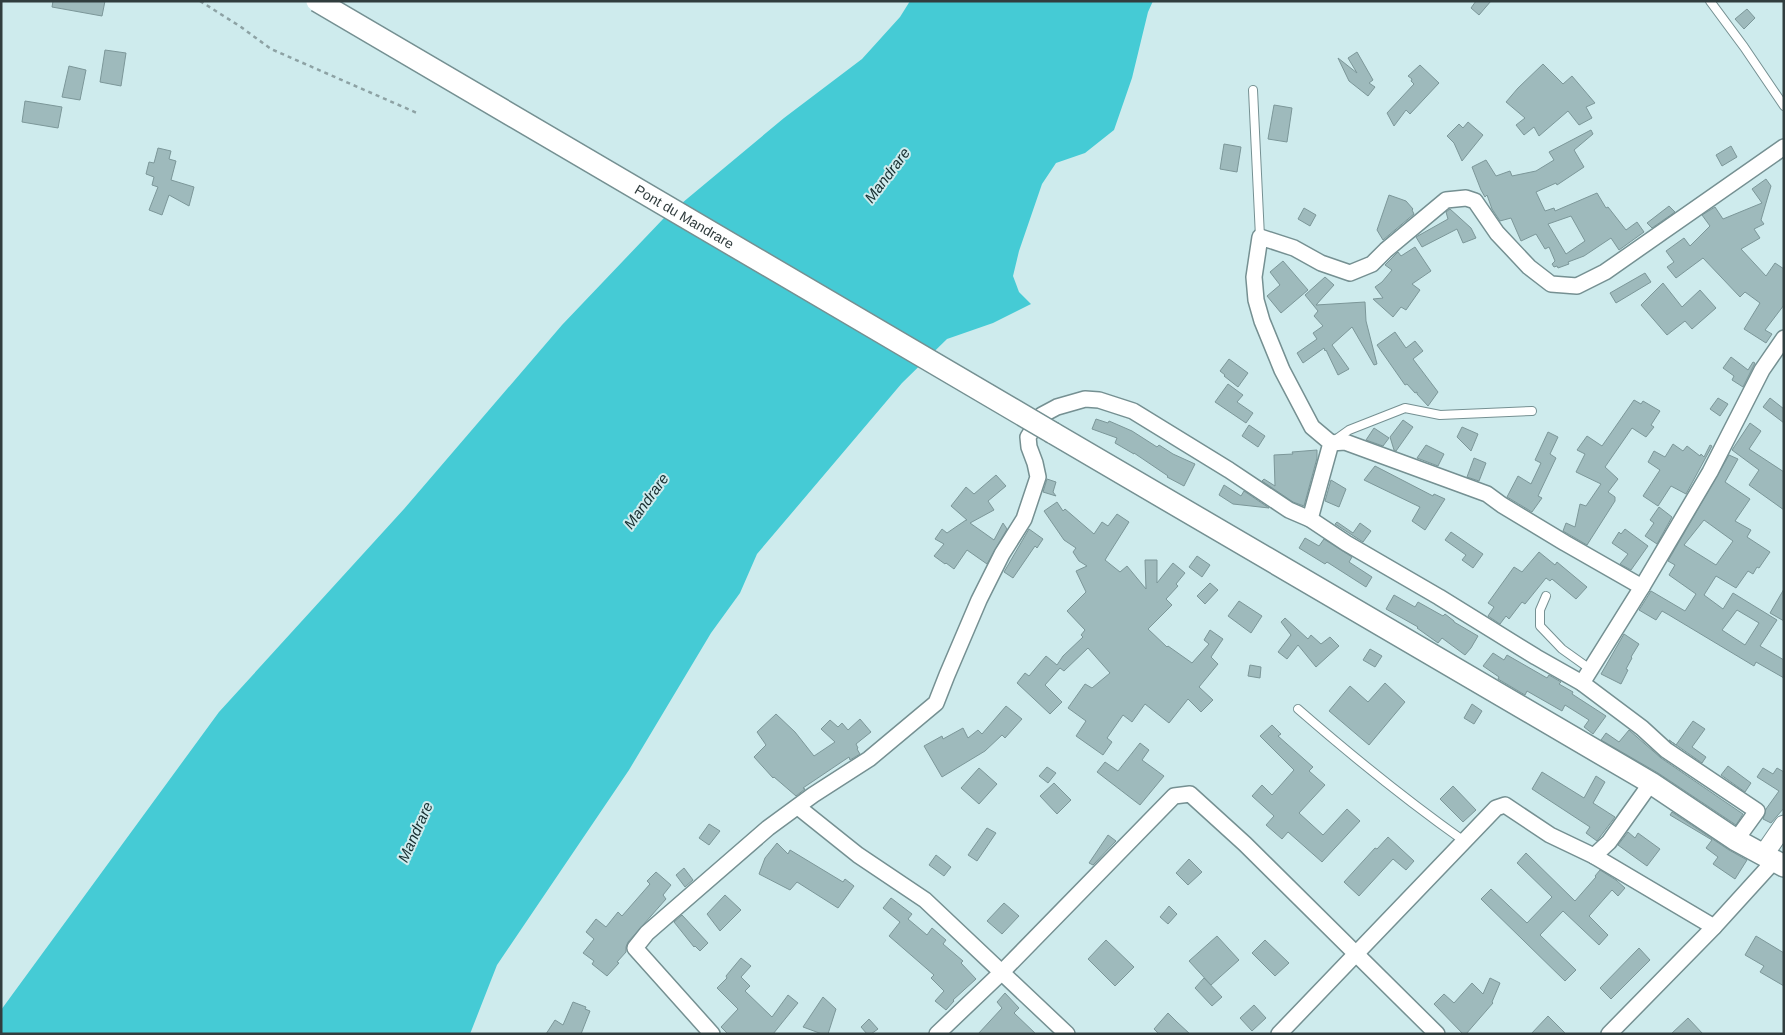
<svg xmlns="http://www.w3.org/2000/svg" width="1785" height="1035" viewBox="0 0 1785 1035" font-family="Arial,sans-serif">
<style>
.water{fill:#45cbd5}
.building{fill:#9ebabc;stroke:#7c9799;fill-rule:evenodd}
.lines{fill:none;stroke-linecap:round;stroke-linejoin:round}
.service-casing{stroke:#759092;stroke-width:10}
.minor-casing{stroke:#759092;stroke-width:18}
.tertiary-casing{stroke:#759092;stroke-width:21}
.secondary-casing{stroke:#759092;stroke-width:24}
.path{stroke:#8da2a4;stroke-width:2.5;stroke-dasharray:4 4;stroke-linecap:butt}
.service{stroke:#fff;stroke-width:8}
.minor{stroke:#fff;stroke-width:15}
.tertiary{stroke:#fff;stroke-width:19}
.secondary{stroke:#fff;stroke-width:21}
.secondary-bridge-casing{stroke:#759092;stroke-width:24;stroke-linecap:butt}
.secondary-bridge{stroke:#fff;stroke-width:21}
.labels{text-anchor:middle;dominant-baseline:central;stroke-width:4;stroke-linejoin:round;paint-order:stroke}
.street-label{font-size:14px;fill:#313d3e;stroke:#ceebed}
.water-label{font-size:15px;font-style:italic;fill:#172d2f;stroke:#ceebed}
</style>
<rect width="100%" height="100%" fill="#ceebed"/>
<polygon class="water" points="910,1 1153,1 1148,12 1132,78 1114,130 1085,153 1056,163 1042,184 1019,251 1013,276 1019,292 1031,304 993,323 947,339 902,383 757,554 740,593 711,633 629,770 497,965 470,1034 1,1034 1,1010 219,712 404,509 562,325 664,218 784,118 862,59 900,17"/>
<g class="building">
<polygon points="53,1 105,1 102,16 52,7"/>
<polygon points="1476,1 1491,1 1479,15 1471,8"/>
<polygon points="1747,9 1755,18 1744,29 1735,19"/>
<polygon points="105,50 126,53 121,86 100,82"/>
<polygon points="1357,52 1373,80 1369,83 1375,87 1368,96 1349,81 1338,58 1357,73 1348,58"/>
<polygon points="1543,64 1563,84 1572,76 1595,103 1586,107 1592,118 1579,125 1568,111 1539,136 1534,127 1524,135 1516,125 1525,118 1506,102 1518,88"/>
<polygon points="1420,65 1439,83 1410,114 1406,110 1394,126 1387,113 1414,84 1411,81 1412,79 1408,76"/>
<polygon points="69,66 86,70 80,100 62,97"/>
<polygon points="25,101 62,107 58,128 22,122"/>
<polygon points="1274,105 1292,108 1287,142 1268,139"/>
<polygon points="1468,122 1483,135 1462,161 1454,143 1447,136 1459,124 1463,128"/>
<path d="M 1591,130 L 1593,134 L 1574,150 L 1584,167 L 1557,185 L 1556,183 L 1536,192 L 1545,211 L 1554,208 L 1555,211 L 1597,193 L 1606,208 L 1608,207 L 1626,230 L 1637,222 L 1644,232 L 1619,250 L 1611,238 L 1584,256 L 1568,262 L 1569,264 L 1558,268 L 1557,266 L 1554,267 L 1552,264 L 1555,261 L 1549,247 L 1545,249 L 1536,234 L 1521,241 L 1511,218 L 1500,221 L 1492,209 L 1487,195 L 1485,197 L 1481,190 L 1472,167 L 1486,160 L 1496,176 L 1510,171 L 1512,176 L 1536,171 L 1554,160 L 1549,152 ZM 1571,216 L 1585,241 L 1566,254 L 1548,224 Z"/>
<polygon points="1224,144 1241,147 1237,172 1220,169"/>
<polygon points="1731,146 1737,157 1722,166 1716,155"/>
<polygon points="158,148 171,151 169,159 176,161 171,180 194,187 189,206 169,195 162,215 149,210 158,187 152,185 154,177 146,174 149,162 154,163"/>
<polygon points="1766,179 1771,186 1761,220 1764,224 1754,229 1760,238 1741,249 1766,276 1775,263 1784,269 1784,305 1765,330 1772,334 1766,343 1744,329 1760,303 1745,292 1740,297 1703,258 1676,278 1667,267 1674,262 1666,251 1684,238 1690,246 1710,226 1702,215 1715,207 1723,219 1762,203 1752,189"/>
<polygon points="1389,195 1406,201 1413,209 1412,210 1414,214 1383,240 1377,230"/>
<polygon points="1669,206 1675,212 1652,228 1647,223"/>
<polygon points="1304,208 1316,215 1310,226 1298,219"/>
<polygon points="1450,209 1471,228 1476,238 1463,243 1457,229 1422,247 1416,237 1448,219 1446,212"/>
<polygon points="1415,247 1431,271 1412,284 1420,290 1406,310 1401,307 1393,317 1373,299 1383,298 1375,287 1382,282 1392,270 1385,265 1398,252 1401,256"/>
<polygon points="1283,261 1308,290 1281,313 1267,296 1280,285 1270,272"/>
<polygon points="1645,273 1651,282 1616,303 1610,293"/>
<polygon points="1325,277 1334,285 1316,305 1365,302 1366,321 1377,364 1374,365 1352,327 1332,345 1349,369 1338,375 1326,350 1325,351 1324,348 1303,363 1297,353 1317,339 1313,333 1323,326 1314,316 1318,311 1305,295"/>
<polygon points="1663,283 1682,307 1700,290 1716,308 1692,329 1685,321 1667,335 1641,305"/>
<polygon points="1395,332 1406,348 1415,341 1423,351 1413,359 1438,392 1428,406 1417,394 1417,392 1415,393 1407,384 1405,385 1377,345"/>
<polygon points="1731,357 1748,370 1753,362 1755,363 1743,387 1732,380 1734,376 1723,368"/>
<polygon points="1229,359 1248,373 1238,387 1224,376 1225,375 1220,371"/>
<polygon points="1228,384 1243,395 1237,402 1253,413 1246,423 1215,402"/>
<polygon points="1718,398 1728,404 1720,416 1710,409"/>
<polygon points="1770,398 1784,409 1784,423 1763,407"/>
<polygon points="1634,400 1641,404 1643,401 1660,411 1651,425 1654,427 1646,437 1632,428 1605,467 1618,479 1608,492 1615,497 1615,501 1587,545 1563,531 1566,523 1575,527 1580,504 1586,506 1601,484 1576,472 1585,454 1577,450 1587,436 1602,446"/>
<polygon points="1096,419 1108,423 1109,421 1132,431 1157,447 1159,445 1173,454 1195,464 1184,486 1167,477 1168,476 1134,453 1134,454 1115,443 1117,438 1092,429"/>
<polygon points="1403,420 1413,427 1396,451 1394,450 1390,437"/>
<polygon points="1750,423 1761,431 1749,449 1784,472 1784,510 1749,485 1759,470 1732,450"/>
<polygon points="1249,425 1265,436 1258,447 1242,436"/>
<polygon points="1462,427 1478,434 1471,451 1457,437"/>
<polygon points="1374,428 1389,438 1383,446 1366,440"/>
<polygon points="1548,432 1558,437 1550,454 1556,458 1538,496 1542,498 1532,512 1507,497 1518,476 1531,484 1541,463 1535,460"/>
<polygon points="1673,444 1683,451 1687,446 1700,456 1701,454 1704,457 1710,445 1712,446 1686,494 1671,486 1658,506 1643,496 1660,470 1648,462 1654,451 1665,457"/>
<polygon points="1426,445 1444,454 1438,466 1417,458"/>
<polygon points="1317,450 1317,458 1304,506 1293,502 1262,481 1264,479 1275,486 1274,455 1293,454 1292,452"/>
<path d="M 1729,455 L 1738,459 L 1725,482 L 1750,499 L 1735,521 L 1751,530 L 1747,537 L 1770,552 L 1759,568 L 1757,567 L 1753,574 L 1748,571 L 1736,588 L 1716,576 L 1704,595 L 1723,609 L 1733,593 L 1777,620 L 1760,646 L 1784,660 L 1784,678 L 1756,662 L 1754,666 L 1669,615 L 1662,611 L 1656,620 L 1639,610 L 1651,591 L 1685,611 L 1696,594 L 1669,575 L 1675,565 L 1668,561 ZM 1704,520 L 1733,541 L 1716,565 L 1684,545 ZM 1737,610 L 1759,623 L 1745,645 L 1722,630 Z"/>
<polygon points="1474,458 1486,463 1479,481 1467,477"/>
<polygon points="1375,466 1433,496 1434,494 1445,499 1425,530 1412,521 1420,507 1364,480"/>
<polygon points="996,475 1006,486 988,501 994,510 970,523 994,540 1003,523 1007,529 987,564 967,550 954,569 946,563 945,564 934,556 944,544 935,539 942,529 947,533 966,520 967,520 951,506 966,487 974,494"/>
<polygon points="1047,479 1056,482 1053,492 1056,496 1043,492"/>
<polygon points="1331,480 1346,489 1339,507 1325,501"/>
<polygon points="1224,485 1241,496 1244,491 1269,508 1233,504 1219,495"/>
<polygon points="1057,502 1063,511 1065,509 1094,534 1102,522 1108,526 1117,514 1129,522 1105,560 1120,572 1127,566 1146,589 1145,560 1157,560 1157,583 1173,563 1185,573 1176,584 1178,586 1166,599 1172,605 1148,629 1167,647 1168,646 1192,663 1209,644 1204,640 1210,630 1223,639 1211,657 1218,664 1199,687 1213,700 1201,712 1188,699 1169,723 1145,704 1132,722 1123,715 1107,738 1112,742 1103,755 1076,736 1086,721 1068,708 1085,684 1092,688 1110,673 1088,648 1064,671 1060,668 1045,685 1062,702 1050,714 1017,683 1025,673 1029,676 1046,656 1057,665 1063,656 1083,637 1081,635 1085,630 1067,611 1086,592 1076,571 1087,566 1079,561 1073,552 1076,548 1064,540 1044,511"/>
<polygon points="1659,507 1672,517 1657,544 1645,536 1654,523 1650,520"/>
<polygon points="1337,522 1353,533 1360,523 1371,531 1363,542 1335,524"/>
<polygon points="1029,529 1043,539 1037,548 1035,546 1013,578 1004,572"/>
<polygon points="1625,529 1648,546 1631,570 1620,564 1628,554 1612,543 1619,532 1621,534"/>
<polygon points="1451,532 1483,554 1473,568 1462,560 1466,555 1445,540"/>
<polygon points="1305,538 1319,546 1324,539 1352,557 1349,562 1372,577 1366,587 1327,562 1325,564 1299,548"/>
<polygon points="1539,552 1555,565 1557,562 1587,587 1576,599 1552,579 1550,581 1546,578 1525,604 1522,602 1509,619 1506,616 1500,624 1488,616 1494,607 1488,603 1514,567 1522,572"/>
<polygon points="1197,556 1210,565 1202,577 1189,567"/>
<polygon points="1210,583 1218,590 1205,604 1197,596"/>
<polygon points="1784,589 1784,621 1770,613"/>
<polygon points="1394,595 1415,607 1418,602 1443,616 1445,614 1454,621 1454,622 1478,636 1471,648 1465,655 1442,638 1438,643 1417,628 1418,627 1386,609"/>
<polygon points="1239,601 1262,616 1251,633 1228,616"/>
<polygon points="1285,618 1308,639 1311,635 1321,644 1330,637 1339,646 1316,667 1298,645 1287,659 1278,652 1291,635 1281,622"/>
<polygon points="1624,634 1639,644 1631,657 1632,658 1626,669 1628,670 1621,684 1601,674"/>
<polygon points="1370,649 1382,656 1375,667 1363,660"/>
<polygon points="1493,653 1504,660 1507,655 1547,678 1549,675 1561,682 1559,684 1573,692 1572,694 1606,716 1593,734 1584,727 1589,720 1565,705 1562,711 1527,691 1525,695 1498,679 1499,677 1483,666"/>
<polygon points="1250,665 1261,667 1260,678 1248,676"/>
<polygon points="1385,683 1405,702 1369,745 1329,711 1350,686 1368,702"/>
<polygon points="1472,704 1482,711 1474,724 1464,718"/>
<polygon points="1006,706 1022,719 1005,738 1002,735 985,751 942,777 924,746 942,736 943,739 963,728 968,738 978,730 982,734"/>
<polygon points="776,714 795,732 814,756 835,742 821,729 830,720 838,727 842,723 848,730 860,719 871,732 856,744 858,748 857,749 860,754 850,760 849,757 803,788 805,789 796,796 774,777 773,778 754,757 766,745 757,732"/>
<polygon points="1693,721 1705,729 1692,747 1706,757 1702,763 1669,740 1676,745"/>
<polygon points="1272,725 1281,734 1278,736 1313,767 1309,771 1325,785 1299,813 1323,835 1347,809 1360,821 1322,862 1288,832 1282,839 1266,825 1274,816 1252,796 1262,785 1272,795 1294,770 1260,736"/>
<polygon points="1629,730 1661,758 1743,814 1736,825 1658,773 1601,740 1606,733 1619,742"/>
<polygon points="1140,743 1149,750 1142,760 1164,776 1140,805 1097,772 1105,762 1118,771"/>
<polygon points="1728,766 1751,783 1745,792 1721,775"/>
<polygon points="1047,767 1056,773 1048,783 1039,776"/>
<polygon points="979,768 997,784 979,804 961,788"/>
<polygon points="1763,768 1773,774 1777,768 1784,772 1784,808 1771,823 1763,819 1766,809 1779,791 1757,777"/>
<polygon points="1542,772 1584,798 1596,776 1605,782 1593,803 1615,817 1597,841 1586,833 1590,827 1532,789"/>
<polygon points="1054,783 1071,800 1057,814 1040,796"/>
<polygon points="1453,786 1476,810 1463,822 1440,799"/>
<polygon points="1672,812 1729,850 1747,860 1735,879 1713,864 1718,857 1706,848 1712,840 1670,815"/>
<polygon points="709,824 720,831 709,845 699,838"/>
<polygon points="987,828 996,833 977,861 968,855"/>
<polygon points="1628,832 1635,838 1638,833 1660,849 1647,866 1618,845"/>
<polygon points="1108,835 1116,841 1093,865 1089,863"/>
<polygon points="1388,837 1414,861 1406,870 1393,859 1359,896 1344,882 1375,848 1377,849"/>
<polygon points="777,843 788,854 790,850 843,882 845,879 854,886 838,908 797,882 790,890 759,874 765,858"/>
<polygon points="1526,853 1575,901 1596,877 1595,876 1600,870 1616,880 1625,888 1618,896 1612,890 1589,916 1608,935 1599,945 1563,911 1540,935 1576,970 1565,981 1481,899 1491,889 1527,923 1552,897 1517,863"/>
<polygon points="936,855 951,867 944,876 929,865"/>
<polygon points="1189,859 1202,872 1188,885 1176,873"/>
<polygon points="684,868 693,880 685,887 676,875"/>
<polygon points="656,872 671,885 663,895 666,899 628,942 626,947 626,952 617,962 619,963 607,976 592,964 594,961 583,953 594,939 586,932 596,919 606,927 618,912 622,916 650,884 647,881"/>
<polygon points="725,895 741,910 720,931 707,914"/>
<polygon points="891,898 912,914 908,919 927,935 932,928 946,940 943,944 963,961 961,963 976,979 953,1000 954,1001 946,1010 935,1001 944,991 931,978 934,975 889,936 900,922 883,908"/>
<polygon points="1004,903 1019,916 1002,934 987,921"/>
<polygon points="1169,906 1177,914 1168,924 1160,917"/>
<polygon points="682,915 708,943 700,951 695,946 694,947 674,922"/>
<polygon points="1217,936 1239,960 1211,985 1189,961"/>
<polygon points="1756,936 1784,953 1784,986 1760,972 1764,966 1745,955"/>
<polygon points="1106,940 1134,967 1115,986 1088,959"/>
<polygon points="1265,940 1289,963 1275,976 1252,953"/>
<polygon points="1639,948 1650,960 1611,999 1600,988"/>
<polygon points="741,958 751,966 741,977 750,986 745,991 772,1017 788,995 798,1003 773,1034 728,1034 721,1027 738,1009 717,988 727,978 726,976"/>
<polygon points="1204,978 1222,997 1212,1006 1195,988"/>
<polygon points="1490,978 1500,983 1492,1002 1493,1003 1466,1034 1463,1034 1434,1004 1444,994 1454,1003 1472,983 1483,994"/>
<polygon points="1005,993 1019,1008 1014,1013 1036,1034 978,1034 1002,1008 997,1002"/>
<polygon points="823,997 836,1009 828,1034 822,1034 803,1027"/>
<polygon points="573,1002 586,1007 585,1009 590,1011 581,1034 546,1034 555,1020 563,1025"/>
<polygon points="1254,1005 1266,1018 1252,1031 1240,1018"/>
<polygon points="1168,1013 1177,1022 1190,1034 1159,1034 1154,1029"/>
<polygon points="1548,1016 1566,1034 1531,1034"/>
<polygon points="1688,1018 1703,1034 1671,1034"/>
<polygon points="869,1019 878,1029 871,1034 867,1034 861,1027"/>
</g>
<g class="lines">
<defs>
<g id="service">
<polyline points="1710,1 1744,47 1784,106"/>
<polyline points="1253,90 1260,237"/>
<polyline points="1335,440 1349,430 1405,408 1440,415 1532,411"/>
<polyline points="1546,596 1540,610 1540,626 1562,649 1590,669"/>
<path d="M 1298,709 C 1352,756 1406,800 1464,841"/>
</g>
<g id="minor">
<polyline points="1331,443 1345,442 1487,494 1502,505 1565,543 1642,587"/>
<polyline points="1310,519 1331,443 1312,427 1282,370 1262,321 1256,300 1254,277 1260,237 1294,248 1321,263 1350,273 1372,264 1386,250 1446,200 1466,198 1475,201 1497,233 1529,267 1551,284 1577,286 1605,272 1784,147"/>
<polyline points="1582,683 1642,587 1710,472 1762,370 1784,338"/>
<polyline points="798,807 858,855 925,900 1067,1034"/>
<polyline points="1594,856 1714,927"/>
<polyline points="712,1034 635,948 647,933 768,828 813,795 869,759 936,703 947,675 979,600 1002,554 1024,519 1038,477 1035,463 1029,447 1028,437 1042,415 1057,407 1085,399 1099,400 1133,411 1229,470 1289,510 1310,519 1346,543 1439,597 1536,657 1582,683 1642,728 1666,750 1757,811 1736,840"/>
<polyline points="937,1034 1002,972 1174,796 1190,794 1245,844 1437,1034"/>
<polyline points="1279,1034 1496,808 1505,805 1550,835 1594,856 1609,842 1651,783"/>
<polyline points="1609,1034 1714,927 1774,861"/>
</g>
<polyline id="tertiary" points="1764,854 1784,825"/>
<polyline id="secondary" points="1053,433 1651,783 1736,840 1784,866"/>
</defs>
<use href="#service" class="service-casing"/>
<use href="#minor" class="minor-casing"/>
<use href="#tertiary" class="tertiary-casing"/>
<use href="#secondary" class="secondary-casing"/>
<polyline class="path" points="200,1 241,27 271,49 417,113"/>
<use href="#service" class="service"/>
<use href="#minor" class="minor"/>
<use href="#tertiary" class="tertiary"/>
<use href="#secondary" class="secondary"/>
<defs>
<g id="secondary-bridge">
<path id="s1" d="M 317,1 L 1053,433"/>
</g>
</defs>
<use href="#secondary-bridge" class="secondary-bridge-casing"/>
<use href="#secondary-bridge" class="secondary-bridge"/>
</g>
<g class="labels">
<g class="street-label">
<text stroke="none"><textPath href="#s1" startOffset="426">Pont du Mandrare</textPath></text>
</g>
<g class="water-label">
<text transform="translate(887 175) rotate(-53)">Mandrare</text>
<text transform="translate(646 501) rotate(-54)">Mandrare</text>
<text transform="translate(415 832) rotate(-66)">Mandrare</text>
</g>
</g>
<rect width="1785" height="1035" fill="none" stroke="#313d3e" stroke-width="5"/>
</svg>
